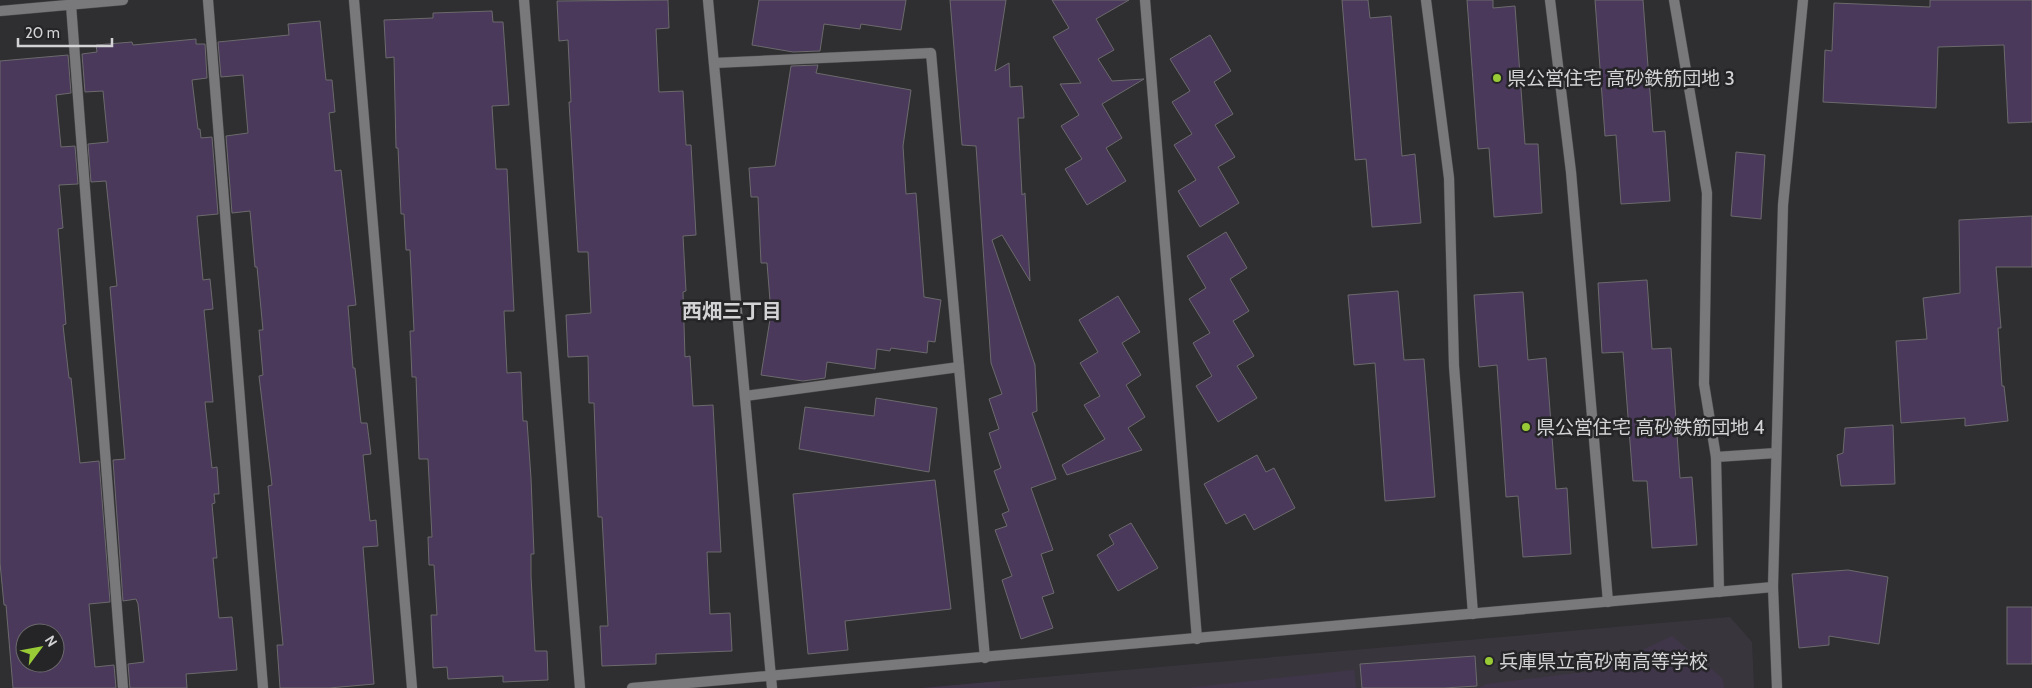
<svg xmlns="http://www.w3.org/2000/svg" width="2032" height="688" viewBox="0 0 2032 688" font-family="Cabin,'Noto Sans JP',sans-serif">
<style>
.built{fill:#39353d}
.green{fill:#40364a}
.building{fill:#4a395b;stroke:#6b6a6c;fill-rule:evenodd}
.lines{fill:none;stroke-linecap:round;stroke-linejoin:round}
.minor-casing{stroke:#4c4b4d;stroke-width:11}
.tertiary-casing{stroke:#4c4b4d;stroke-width:11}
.minor{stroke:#79787b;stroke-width:10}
.tertiary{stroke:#79787b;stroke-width:10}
.poi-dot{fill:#99cb36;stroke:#252427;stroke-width:2}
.labels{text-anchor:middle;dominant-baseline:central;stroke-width:5;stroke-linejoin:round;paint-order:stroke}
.poi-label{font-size:19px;fill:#d3d2d4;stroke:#252427;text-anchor:start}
.neighbourhood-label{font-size:20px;font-weight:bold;fill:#d3d2d4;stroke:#252427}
</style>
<rect width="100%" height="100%" fill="#2f2e31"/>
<polygon class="built" points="1730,617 1752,642 1754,688 1000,688 1000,681"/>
<g class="green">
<polygon points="1672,636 1722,678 1724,688 1479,688 1487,684 1601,670"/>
<polygon points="1354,670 1356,688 1187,688"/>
<polygon points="1000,681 1000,688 921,688 922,688"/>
</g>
<g class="building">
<polygon points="668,0 669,28 656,29 659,92 683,91 686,145 691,145 696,235 683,236 686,291 683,292 685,357 690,356 693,406 713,405 721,552 707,552 710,614 730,613 732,651 656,654 656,664 602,666 600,626 608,626 602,517 598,517 594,403 589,403 588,356 568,357 566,315 591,313 588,252 578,252 569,102 571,102 568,40 559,41 557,1"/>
<polygon points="759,0 906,0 901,30 861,24 860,29 824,24 820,51 793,52 752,45"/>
<polygon points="950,0 1006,0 995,71 1009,63 1010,87 1022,86 1024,118 1018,118 1022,195 1025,193 1030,281 1002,235 992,240 1035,365 1037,411 1032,413 1056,479 1031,488 1053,550 1041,554 1054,593 1042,597 1053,628 1021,639 1002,580 1012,576 995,530 1007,526 1002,514 1009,511 994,471 1001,468 989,433 999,429 989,399 1002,394 991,363 976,146 962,145"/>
<polygon points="1052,0 1129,0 1096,19 1114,50 1098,59 1112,81 1144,79 1102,104 1122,138 1106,148 1126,181 1087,205 1065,169 1082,159 1061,126 1079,115 1060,84 1081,83 1053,37 1069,28"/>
<polygon points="1342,0 1368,0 1370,18 1391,16 1402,156 1415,154 1421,223 1372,227 1366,159 1355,160"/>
<polygon points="1467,0 1493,0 1493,8 1515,6 1525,144 1538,144 1542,213 1494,217 1489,148 1478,149"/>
<polygon points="1595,0 1643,0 1653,132 1665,131 1670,201 1621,204 1616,135 1605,136"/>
<polygon points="1930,0 2032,0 2032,122 2008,123 2004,45 1938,47 1936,108 1823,102 1825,50 1832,51 1834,3 1930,7"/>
<polygon points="492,11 493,22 503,22 509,105 492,106 496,169 507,169 514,311 504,311 507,373 521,372 523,421 527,421 531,478 534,554 531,554 531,576 535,651 547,651 548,680 503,682 503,676 448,679 447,667 433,668 431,615 437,615 434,565 429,565 428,537 432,537 428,459 419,459 416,377 412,377 410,331 414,331 410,250 406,250 404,214 401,214 398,148 396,148 394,57 386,58 384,20 433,18 433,13"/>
<polygon points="320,21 326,80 332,80 335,112 329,113 335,171 341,170 356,305 348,306 353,368 355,368 361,423 367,423 371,454 363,455 370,521 376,520 378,546 363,547 374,684 329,688 280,688 277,645 283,645 268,486 272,485 259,376 263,375 259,330 263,330 257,267 255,267 250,211 232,213 226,136 248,133 243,75 221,77 218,42 289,35 288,24"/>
<polygon points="1210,35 1231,71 1214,82 1233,114 1215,125 1235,157 1218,167 1239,203 1200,227 1178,191 1196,180 1174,145 1192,134 1172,102 1190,91 1170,59"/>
<polygon points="196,39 196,44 205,44 207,78 192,80 198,129 200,129 201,138 212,137 218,214 197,216 203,280 210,279 213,309 204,310 213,402 205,402 212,468 217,467 219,494 214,494 215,503 212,504 217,558 213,558 219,618 232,617 237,670 186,674 187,688 130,688 128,664 144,662 138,604 136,599 123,601 113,460 125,459 110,287 117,286 106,181 91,182 88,144 108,142 103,91 85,92 82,54 97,52 96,45 132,42 133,45"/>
<path d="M 68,55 L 71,93 L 56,95 L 61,147 L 75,146 L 78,184 L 59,185 L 63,228 L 58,229 L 66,324 L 63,325 L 69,378 L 71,378 L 80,463 L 99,461 L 110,602 L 89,604 L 95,667 L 114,665 L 116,688 L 13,688 L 6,605 L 4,605 L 0,563 L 0,61 ZM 25,633 L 55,633 L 55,663 L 25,663 Z"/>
<polygon points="818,65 816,73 911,90 903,146 906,194 916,193 924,297 941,300 935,342 928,341 927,353 891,348 890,351 877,349 875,369 827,362 825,378 803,381 761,375 771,313 767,263 761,263 758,197 751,197 749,168 775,166 791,66"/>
<polygon points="1736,152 1765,155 1761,219 1731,216"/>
<polygon points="2032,216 2032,267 1996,267 2001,328 1998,328 2002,386 2004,386 2008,421 1965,426 1965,418 1901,423 1896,341 1927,339 1923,298 1960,293 1959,220"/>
<polygon points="1226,232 1247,268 1230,279 1249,311 1233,321 1254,356 1237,366 1257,398 1218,422 1196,386 1212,376 1193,343 1210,333 1189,299 1206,288 1187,256"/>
<polygon points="1647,280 1652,349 1671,348 1680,478 1692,477 1697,545 1652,548 1647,481 1633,481 1623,352 1602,353 1598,283"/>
<polygon points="1398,291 1404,360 1424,359 1435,497 1385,501 1375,363 1354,365 1348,295"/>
<polygon points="1523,292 1528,360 1546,358 1556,489 1567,488 1571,554 1523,557 1518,496 1506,497 1497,365 1479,367 1474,295"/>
<polygon points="1118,296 1140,332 1122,343 1141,375 1126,385 1145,417 1128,428 1142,450 1067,475 1062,465 1105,439 1084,405 1100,396 1080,363 1098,352 1079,320"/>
<polygon points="876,398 937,408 929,472 799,449 805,407 874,416"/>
<polygon points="1893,425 1895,484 1841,486 1837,455 1843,453 1845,428"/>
<polygon points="1257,455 1266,472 1274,468 1295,508 1254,530 1245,514 1226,524 1204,484"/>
<polygon points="935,480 951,609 845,621 848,650 808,654 793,494"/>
<polygon points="1131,523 1158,568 1118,591 1097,555 1114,544 1109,535"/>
<polygon points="1848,570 1888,577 1879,644 1829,636 1829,645 1799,648 1792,574"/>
<rect x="2007" y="607" width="25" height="57"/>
<polygon points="1475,656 1477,686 1444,688 1362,688 1360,664"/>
</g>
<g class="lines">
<defs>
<g id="minor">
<polyline points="208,0 263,688"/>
<polyline points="354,0 412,688"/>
<polyline points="524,0 580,688"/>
<polyline points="1145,0 1197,639"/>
<polyline points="1426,0 1449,178 1454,366 1473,614"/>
<polyline points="1550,0 1571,172 1608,602"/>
<polyline points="1674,0 1707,193 1704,384 1716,457 1719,592"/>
<polyline points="71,5 123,688"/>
<polyline points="714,63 931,53 985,658"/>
<polyline points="745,396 959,367"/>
<polyline points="1716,457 1776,453"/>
<polyline points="1777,688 1773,587 1783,205 1803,0"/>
</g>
<g id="tertiary">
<polyline points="708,0 772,688"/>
<polyline points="0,11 123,0"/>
<polyline points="632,688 1773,587"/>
</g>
</defs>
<use href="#minor" class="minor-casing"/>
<use href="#tertiary" class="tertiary-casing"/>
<use href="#minor" class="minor"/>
<use href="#tertiary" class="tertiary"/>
</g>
<g class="poi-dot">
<circle cx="1497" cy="78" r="5"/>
<circle cx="1526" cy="427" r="5"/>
<circle cx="1489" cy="661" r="5"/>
</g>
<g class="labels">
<g class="poi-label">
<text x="1507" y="78">県公営住宅 高砂鉄筋団地 3</text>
<text x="1536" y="427">県公営住宅 高砂鉄筋団地 4</text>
<text x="1499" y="661">兵庫県立高砂南高等学校</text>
</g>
<g class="neighbourhood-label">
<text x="732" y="311">西畑三丁目</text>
</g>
</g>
<g transform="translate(40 648) rotate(58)"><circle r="24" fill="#252427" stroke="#6b6a6c"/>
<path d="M0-4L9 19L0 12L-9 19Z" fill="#99cb36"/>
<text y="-8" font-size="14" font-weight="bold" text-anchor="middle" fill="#d3d2d4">N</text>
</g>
<path d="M18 38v8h94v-8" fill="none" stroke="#d3d2d4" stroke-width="2.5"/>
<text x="25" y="38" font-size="15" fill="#d3d2d4" stroke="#252427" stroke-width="4" paint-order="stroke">20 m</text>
</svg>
